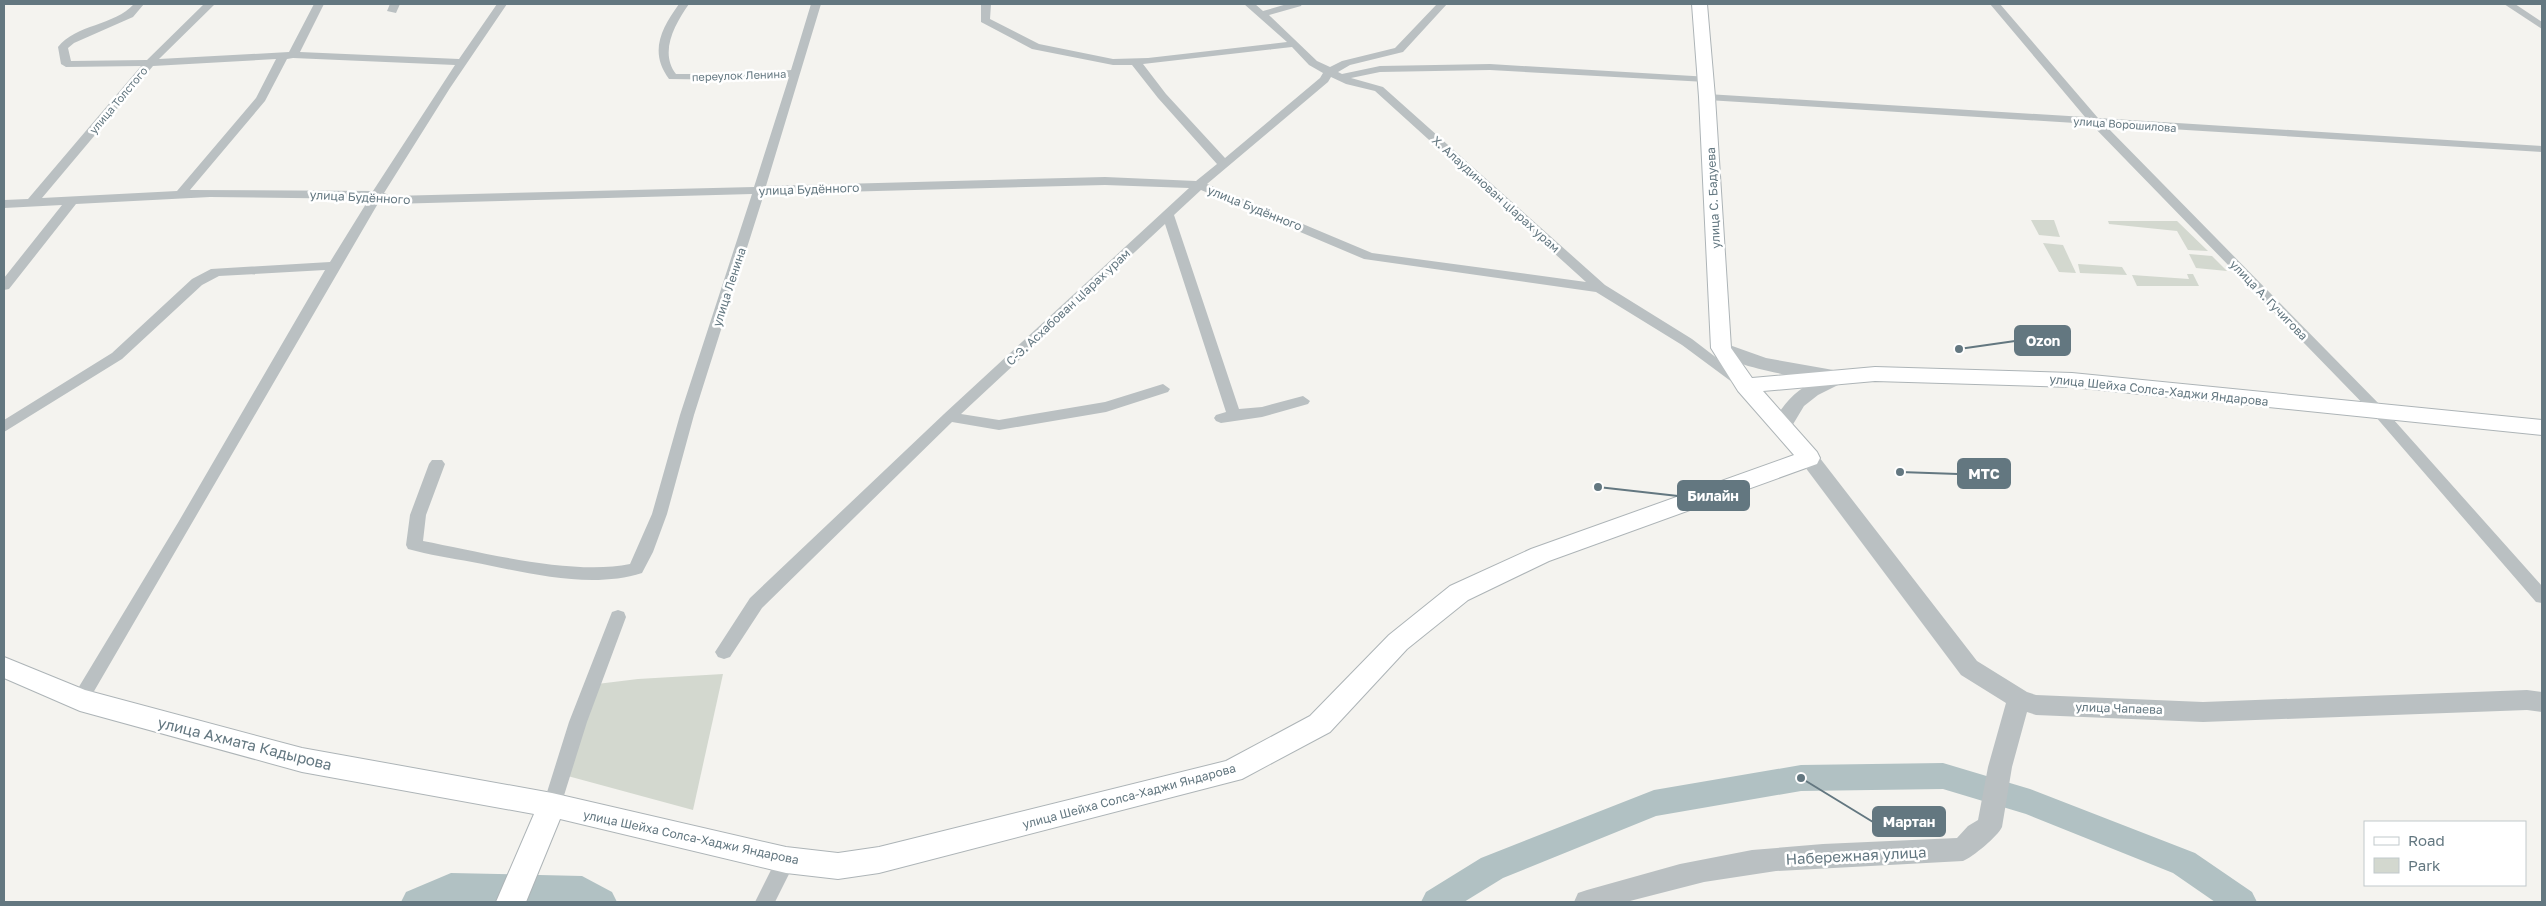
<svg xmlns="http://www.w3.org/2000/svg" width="2546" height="906" viewBox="0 0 2546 906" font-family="'Golos Text',sans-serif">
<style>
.green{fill:#d3d8cf}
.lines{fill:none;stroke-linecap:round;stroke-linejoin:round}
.river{fill:#b1c1c3;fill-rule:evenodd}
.secondary-casing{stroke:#adb4b7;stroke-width:2}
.minor{fill:#bac0c2;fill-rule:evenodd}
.tertiary{fill:#bac0c2;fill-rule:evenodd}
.secondary{fill:#fff;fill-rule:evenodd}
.labels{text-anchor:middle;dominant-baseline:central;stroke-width:5;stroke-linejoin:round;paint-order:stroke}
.far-street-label{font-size:11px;fill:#637780;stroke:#fff}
.street-label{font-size:12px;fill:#637780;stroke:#fff}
.near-street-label{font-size:15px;fill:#637780;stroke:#fff}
.leader{fill:none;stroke:#637780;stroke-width:2}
.callout-dot{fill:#637780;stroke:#fff;stroke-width:2}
.callout{fill:#637780;stroke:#637780;stroke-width:2}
.callout-label{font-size:14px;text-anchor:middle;font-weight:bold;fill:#fff}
</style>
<rect width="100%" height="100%" fill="#f4f3ef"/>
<g class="green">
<polygon points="2031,220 2054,220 2060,237 2039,235"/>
<polygon points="2108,221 2177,221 2208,251 2188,250 2177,231 2109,224"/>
<polygon points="2043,243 2063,245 2076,273 2059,272"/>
<polygon points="2189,254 2212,256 2227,271 2196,268"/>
<polygon points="2078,264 2122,267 2127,275 2080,273"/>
<polygon points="2187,274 2193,274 2199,286 2137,286 2132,275 2189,279"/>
<polygon points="723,674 693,810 564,775 597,684 638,679"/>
</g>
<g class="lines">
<g class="river">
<polygon points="1943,763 2030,789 2195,853 2252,892 2257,902 2215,902 2173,873 2026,814 1943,789 1801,791 1656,816 1503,878 1464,902 1421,902 1426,892 1481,858 1654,790 1801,765"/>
<polygon points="451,873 582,876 612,892 617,902 401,902 406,892"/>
</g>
<defs>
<polygon id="secondary" points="1692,4 1707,4 1715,97 1731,348 1752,378 1875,367 2072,373 2542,420 2542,435 2072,387 1875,381 1763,391 1817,452 1820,458 1817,464 1549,561 1468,600 1407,649 1330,732 1242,779 879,873 838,879 786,873 560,819 526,902 496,902 534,814 302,772 80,711 4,678 4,657 85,690 302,748 552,793 786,847 838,853 879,847 1226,761 1310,716 1389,635 1450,586 1531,549 1794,455 1738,391 1711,348 1699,97"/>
</defs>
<use href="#secondary" class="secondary-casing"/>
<g class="minor">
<path d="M 134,4 L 144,4 L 133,17 L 74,43 L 68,48 L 71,61 L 147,60 L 204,4 L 215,4 L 159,59 L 289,52 L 314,4 L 324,4 L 300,52 L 459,59 L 497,4 L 507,4 L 450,88 L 384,193 L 392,196 L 754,187 L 789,77 L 739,80 L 669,79 C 649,52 661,29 679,4 L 689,4 C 675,24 659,52 676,74 L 739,74 L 791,70 L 811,4 L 821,4 L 766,186 L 1105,177 L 1196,181 L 1217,164 L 1158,98 L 1132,65 L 1113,65 L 1032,49 L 981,22 L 981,4 L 991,4 L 990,19 L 1039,44 L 1113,59 L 1148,58 L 1287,42 L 1244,4 L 1255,4 L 1263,11 L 1287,4 L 1302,4 L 1301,6 L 1269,15 L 1317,61 L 1330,67 L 1342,61 L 1395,48 L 1437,4 L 1447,4 L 1403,52 L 1350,65 L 1338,72 L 1342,74 L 1380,66 L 1490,64 L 1710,77 L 1710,81 L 1706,82 L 1490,70 L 1380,72 L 1351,78 L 1383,87 L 1605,285 L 1692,339 L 1748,382 L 1741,387 L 1736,385 L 1682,345 L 1596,292 L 1364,259 L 1201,190 L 1174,215 L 1239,409 L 1262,407 L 1303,396 L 1310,401 L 1308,404 L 1262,417 L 1221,423 L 1216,421 L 1214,418 L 1216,415 L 1226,412 L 1165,224 L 961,414 L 999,420 L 1105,402 L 1163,384 L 1170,389 L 1168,392 L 1106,412 L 999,430 L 952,422 L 762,608 L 730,657 L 724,659 L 718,657 L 715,652 L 750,598 L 944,414 L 1189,188 L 1105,185 L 764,194 L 694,415 L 667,514 L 653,552 L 642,573 C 589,590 525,572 472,562 C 451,558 429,555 408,549 L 406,545 L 410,515 L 429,464 L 432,460 L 442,460 L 445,464 L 426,515 L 423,541 C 481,552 573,576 630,564 L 652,514 L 680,415 L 752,194 L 391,204 L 380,200 L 86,705 L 80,707 L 74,705 L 71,700 L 74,695 L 179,521 L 325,270 L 219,276 L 202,285 L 122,359 L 4,432 L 4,420 L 112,353 L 192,279 L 211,269 L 330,262 L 369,199 L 210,197 L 76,204 L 9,289 L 4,290 L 4,278 L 62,205 L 4,208 L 4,200 L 28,199 L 141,66 L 66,67 L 61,64 L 58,47 C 76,24 114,26 134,4 ZM 1292,47 L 1309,65 L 1323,73 L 1320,78 L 1225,158 L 1166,94 L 1143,64 ZM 293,58 L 455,65 L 373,191 L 190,190 L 265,101 L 287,59 ZM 276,59 L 256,98 L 177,191 L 42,198 L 153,66 ZM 1331,77 L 1346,84 L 1375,91 L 1586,282 L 1372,253 L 1207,184 L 1328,82 Z"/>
<polygon points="390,4 400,4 396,13 387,11"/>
<polygon points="1990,4 2000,4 2098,118 2542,146 2542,152 2105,125 2385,410 2542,586 2542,603 2536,602 2375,416 2091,124 1707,100 1701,97 1707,94 2085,117"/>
<polygon points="2504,4 2515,4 2542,22 2542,29"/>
<polygon points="618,610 624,612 626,617 587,722 561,805 559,811 552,813 545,811 543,805 569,722 610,617 612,612"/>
<polygon points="786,851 793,854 796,860 775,902 755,902 779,854"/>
</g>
<g class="tertiary">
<path d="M 1721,342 L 1766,358 L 1839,371 L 1846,373 L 1848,377 L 1846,381 L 1818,395 L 1804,406 L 1789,431 L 1782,433 L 1775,431 L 1772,426 C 1782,404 1795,391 1816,380 C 1796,377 1723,365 1712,348 L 1714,344 Z"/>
<path d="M 1809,451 L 1816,453 L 1977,661 L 2027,692 L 2036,695 L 2203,702 L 2527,690 L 2542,692 L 2542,712 L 2527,710 L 2203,722 L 2036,715 L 2027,712 L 2012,767 L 2002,827 C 1998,836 1973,857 1963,861 L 1776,871 L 1704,882 L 1626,902 L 1574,902 L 1578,893 L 1587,890 L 1680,864 L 1752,850 L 1823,844 L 1957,838 L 1968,826 L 1978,820 L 1988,767 L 2006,703 L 1961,675 L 1802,463 L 1799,458 L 1802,453 Z"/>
</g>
<use href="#secondary" class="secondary"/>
</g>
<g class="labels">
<g class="far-street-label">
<text transform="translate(739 75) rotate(-2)">переулок Ленина</text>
<text transform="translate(118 100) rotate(-50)">улица Толстого</text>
<text transform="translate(2125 124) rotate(4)">улица Ворошилова</text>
</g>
<g class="street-label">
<text transform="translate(809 189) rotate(-2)">улица Будённого</text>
<text transform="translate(1496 194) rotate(42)">Х. Алаудинован цIарах урам</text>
<text transform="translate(360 197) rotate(3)">улица Будённого</text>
<text transform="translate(1713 198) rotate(-93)">улица С. Бадуева</text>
<text transform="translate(1255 208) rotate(22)">улица Будённого</text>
<text transform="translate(729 287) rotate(-72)">улица Ленина</text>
<text transform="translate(2269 300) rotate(46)">улица А. Гучигова</text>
<text transform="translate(1068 307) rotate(-43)">С-Э. Асхабован цIарах урам</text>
<text transform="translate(2159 390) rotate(6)">улица Шейха Солса-Хаджи Яндарова</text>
<text transform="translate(2119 708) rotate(2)">улица Чапаева</text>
<text transform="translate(1129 796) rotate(-15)">улица Шейха Солса-Хаджи Яндарова</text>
<text transform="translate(691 837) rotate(12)">улица Шейха Солса-Хаджи Яндарова</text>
</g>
<g class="near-street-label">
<text transform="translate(245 743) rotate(14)">улица Ахмата Кадырова</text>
<text transform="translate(1856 855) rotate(-3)">Набережная улица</text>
</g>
</g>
<path class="leader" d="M1959 349L2015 341M1900 472L1958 474M1598 487L1678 496M1801 778L1873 822"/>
<g class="callout-dot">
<circle cx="1959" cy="349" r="5"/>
<circle cx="1900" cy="472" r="5"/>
<circle cx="1598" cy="487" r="5"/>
<circle cx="1801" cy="778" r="5"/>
</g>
<g class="callout">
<rect x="2015" y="326" width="55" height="29" rx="5"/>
<rect x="1958" y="459" width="52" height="29" rx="5"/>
<rect x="1678" y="481" width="71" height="29" rx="5"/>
<rect x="1873" y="807" width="72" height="29" rx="5"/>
</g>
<g class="callout-label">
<text x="2043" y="346">Ozon</text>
<text x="1984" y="479">МТС</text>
<text x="1713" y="501">Билайн</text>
<text x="1909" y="827">Мартан</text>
</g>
<rect width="2546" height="906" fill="none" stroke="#637780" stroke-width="10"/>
<rect x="2364" y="821" width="162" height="65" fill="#ffffff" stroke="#c1c9cc"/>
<rect x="2374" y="837" width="25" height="8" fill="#ffffff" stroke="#c1c9cc"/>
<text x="2408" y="846" font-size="15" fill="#637780">Road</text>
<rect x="2374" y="858" width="25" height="15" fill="#d3d8cf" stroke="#c1c9cc"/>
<text x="2408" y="871" font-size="15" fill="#637780">Park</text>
</svg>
